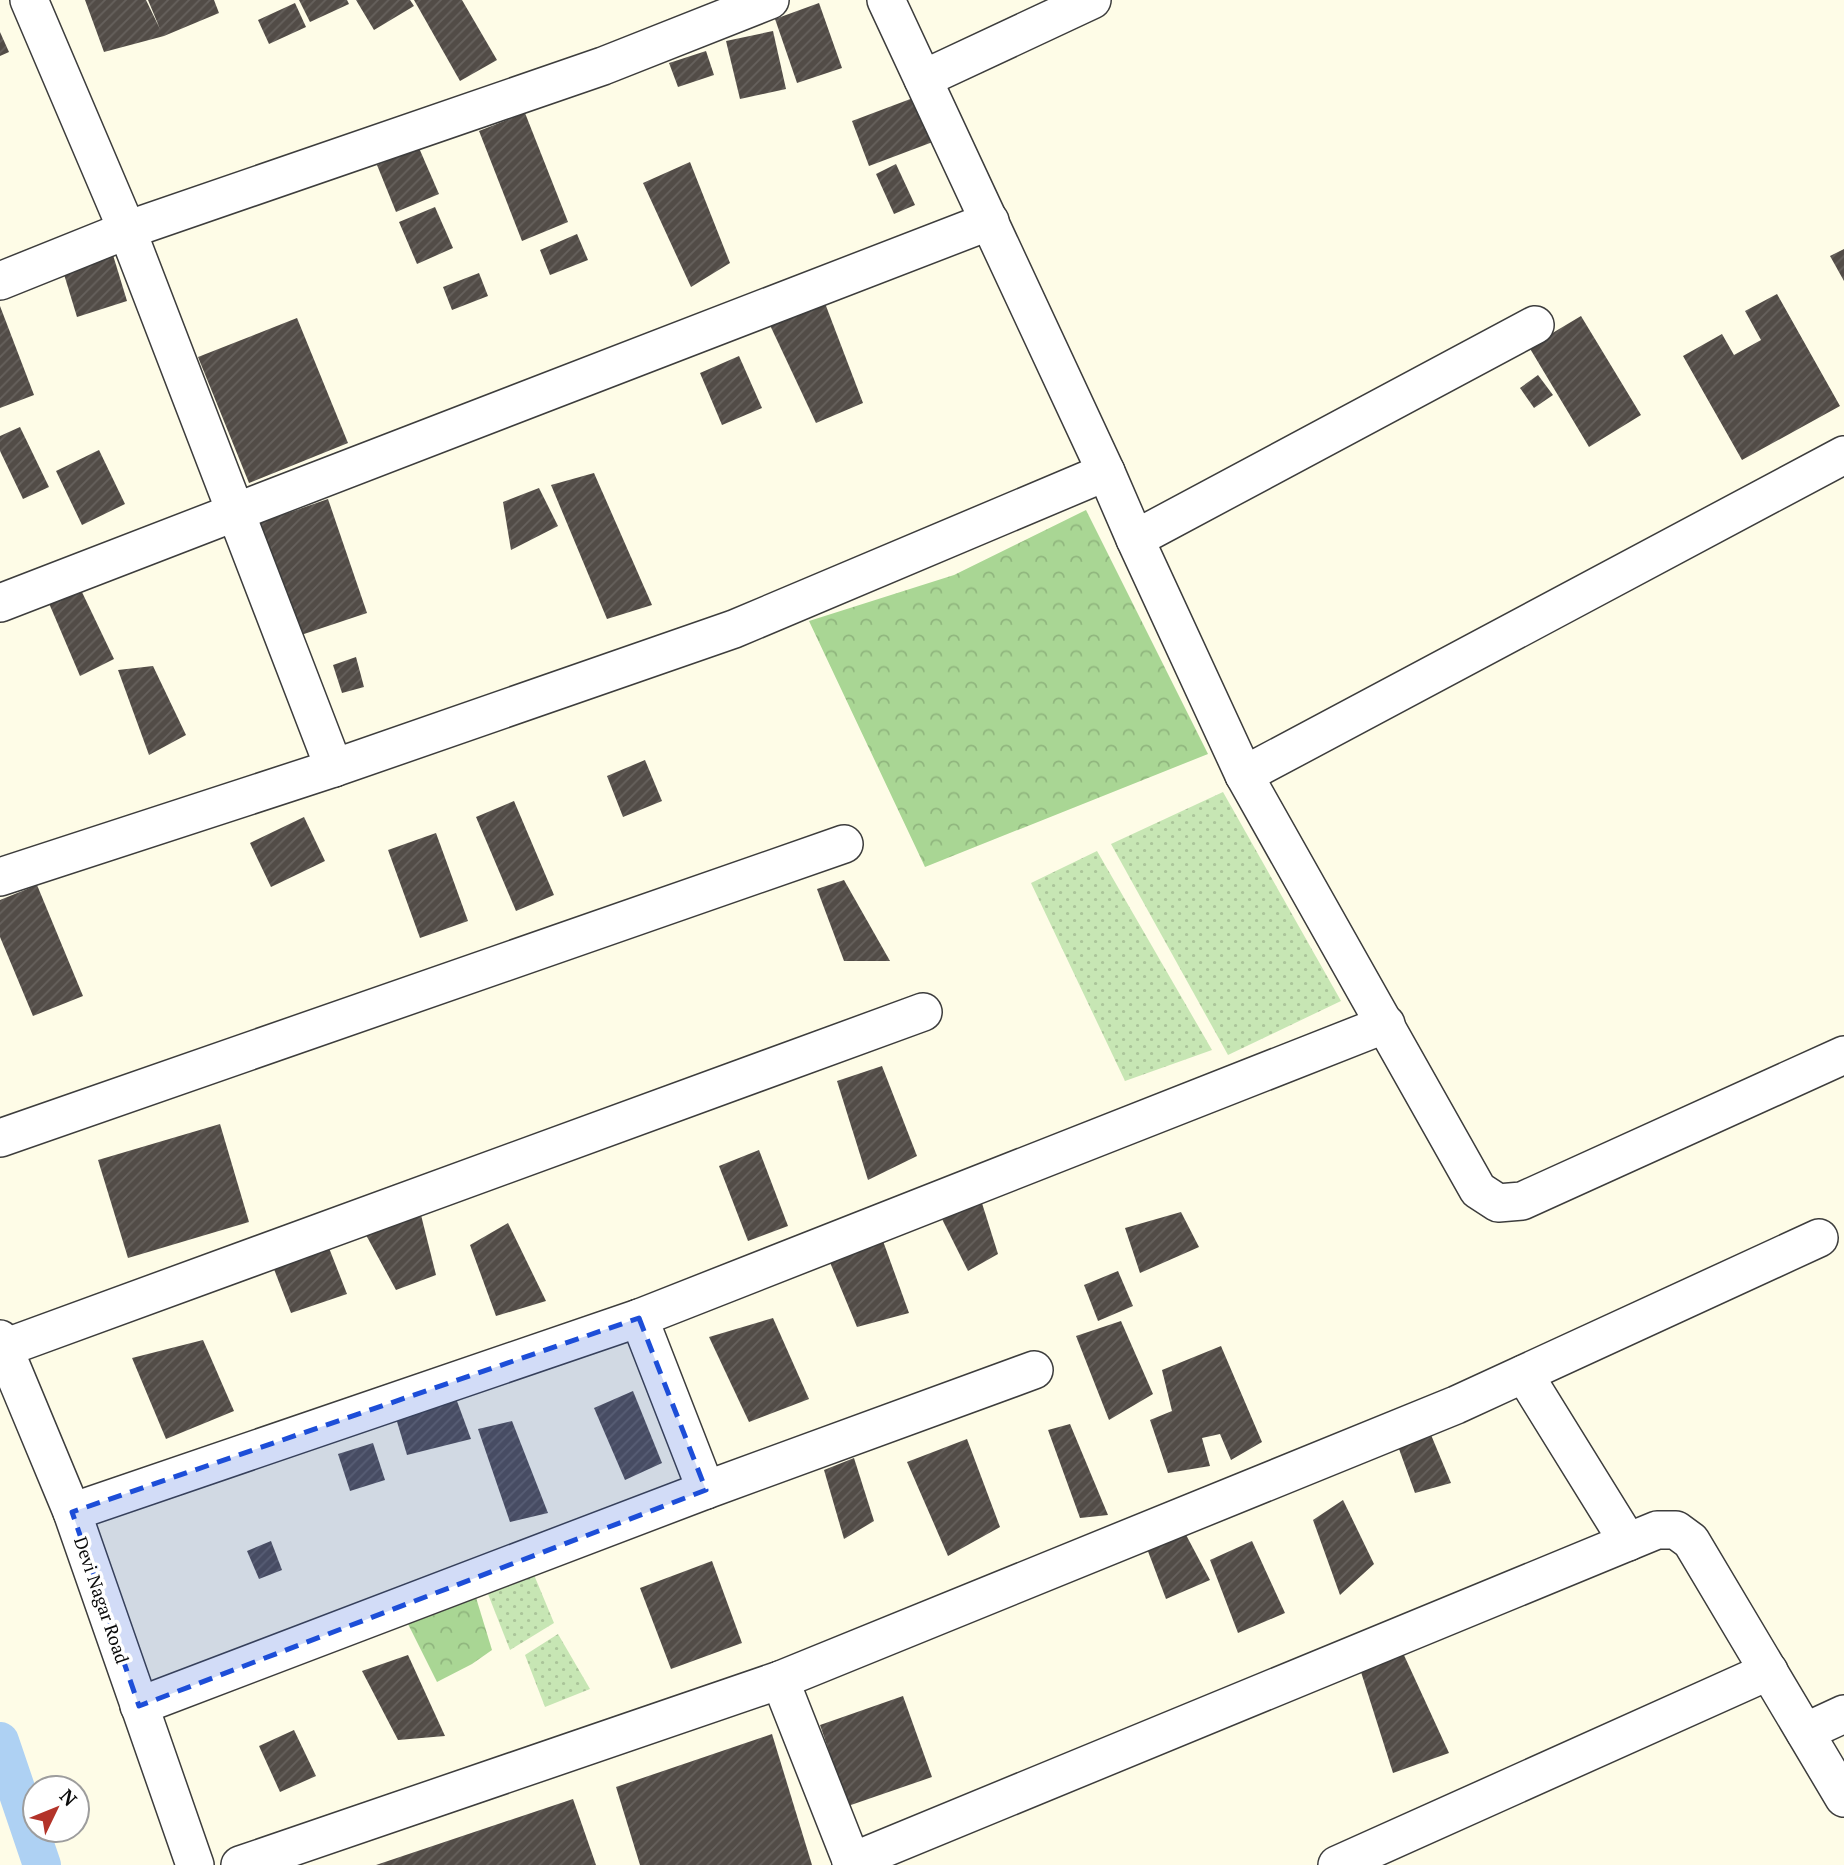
<svg xmlns="http://www.w3.org/2000/svg" width="1844" height="1865" font-family="'PT Serif',serif">
<style>
.grass{fill:url(#grass-dots)}
.forest{fill:url(#forest-crowns)}
.lines{fill:none;stroke-linecap:round;stroke-linejoin:round}
.canal{stroke:#aed1f3;stroke-width:38}
.building{fill:url(#building-hatch)}
.minor-casing{stroke:#3d3d3d;stroke-width:40}
.minor{stroke:#fff;stroke-width:37}
.marked{fill:#1d4ed8;fill-opacity:0.2;stroke:#1d4ed8;stroke-width:5;stroke-dasharray:14 9;stroke-linejoin:round}
.labels{text-anchor:middle;dominant-baseline:central;stroke-width:7;stroke-linejoin:round;paint-order:stroke}
.street-label{font-size:18px;fill:#0a0a0a;stroke:#fff}
</style>
<defs>
<pattern id="grass-dots" width="8" height="8" patternUnits="userSpaceOnUse" patternTransform="scale(1.75)"><rect width="8" height="8" fill="#c7e6b4"/><path d="M2 2h.1M6 6h.1" fill="none" stroke="#aac499" stroke-width="1.8" stroke-linecap="round"/></pattern>
<pattern id="forest-crowns" width="20" height="18" patternUnits="userSpaceOnUse" patternTransform="scale(1.75)"><rect width="20" height="18" fill="#a9d694"/><path d="M2 6a3 3 0 1 1 6 0M12 15a3 3 0 1 1 6 0" fill="none" stroke="#90b67e"/></pattern>
<pattern id="building-hatch" width="6" height="6" patternUnits="userSpaceOnUse" patternTransform="scale(1.75)"><rect width="6" height="6" fill="#524c47"/><path d="M-1 1l2-2M0 6l6-6M5 7l2-2" fill="none" stroke="#66615d"/></pattern>
</defs>
<rect width="100%" height="100%" fill="#fefce7"/>
<g class="grass">
<path d="M1223,792L1341,1001L1228,1055L1111,844Z"/>
<path d="M1097,851L1212,1050L1125,1081L1031,883Z"/>
<path d="M532,1570L554,1623L510,1650L486,1589Z"/>
<path d="M558,1634L590,1689L545,1707L525,1655Z"/>
</g>
<g class="forest">
<path d="M1086,510L1208,754L925,867L809,621L954,575Z"/>
<path d="M474,1591L492,1650L472,1664L437,1682L405,1618Z"/>
</g>
<g class="lines">
<path class="canal" d="M0,1741L42,1865"/>
</g>
<g class="building">
<path d="M85,0H146L160,29L148,0H214L219,13L164,36L104,52Z"/>
<path d="M299,0H347L349,4L310,22Z"/>
<path d="M356,0H410L414,6L374,30Z"/>
<path d="M414,0H462L497,60L460,81Z"/>
<path d="M295,3L306,27L269,44L258,20Z"/>
<path d="M819,3L842,68L797,83L775,19Z"/>
<path d="M773,31L786,89L740,99L726,41Z"/>
<path d="M0,32L9,52L0,56Z"/>
<path d="M706,51L714,75L678,87L669,63Z"/>
<path d="M921,95L938,140L869,166L852,121Z"/>
<path d="M525,113L568,222L522,241L479,131Z"/>
<path d="M419,148L439,194L396,212L377,165Z"/>
<path d="M690,162L730,263L691,287L643,183Z"/>
<path d="M896,164L915,205L894,214L876,174Z"/>
<path d="M435,207L453,248L417,264L399,222Z"/>
<path d="M577,234L588,260L550,275L540,250Z"/>
<path d="M1844,249V281L1830,256Z"/>
<path d="M113,255L127,301L77,317L63,271Z"/>
<path d="M479,273L488,296L452,310L443,287Z"/>
<path d="M1777,294L1840,406L1742,460L1683,356L1722,334L1734,355L1761,340L1745,311Z"/>
<path d="M823,298L863,403L816,423L768,321Z"/>
<path d="M0,306L34,395L0,408Z"/>
<path d="M1581,316L1641,415L1589,447L1529,347Z"/>
<path d="M297,318L348,443L249,483L198,357Z"/>
<path d="M739,356L762,408L722,425L700,373Z"/>
<path d="M1538,375L1553,395L1534,408L1520,388Z"/>
<path d="M20,427L49,487L23,499L0,451V436Z"/>
<path d="M99,450L125,504L82,525L56,471Z"/>
<path d="M594,473L652,605L607,619L551,485Z"/>
<path d="M539,488L558,526L511,550L503,502Z"/>
<path d="M328,499L367,613L298,636L259,523Z"/>
<path d="M42,587L80,588L114,659L80,676Z"/>
<path d="M356,657L364,687L342,693L333,665Z"/>
<path d="M153,666L186,735L149,755L118,670Z"/>
<path d="M645,760L662,801L623,817L607,776Z"/>
<path d="M514,801L554,895L516,911L476,817Z"/>
<path d="M304,817L325,861L271,887L250,843Z"/>
<path d="M436,833L468,921L420,938L388,850Z"/>
<path d="M844,880L890,961H844L817,889Z"/>
<path d="M37,885L83,996L33,1016L0,937V900Z"/>
<path d="M882,1066L917,1156L868,1180L837,1081Z"/>
<path d="M220,1124L249,1222L128,1258L98,1160Z"/>
<path d="M759,1150L788,1226L748,1241L719,1166Z"/>
<path d="M981,1200L998,1254L968,1271L941,1217Z"/>
<path d="M420,1211L436,1275L396,1290L366,1235Z"/>
<path d="M1181,1212L1199,1247L1140,1273L1125,1228Z"/>
<path d="M508,1223L546,1301L496,1316L470,1245Z"/>
<path d="M883,1241L909,1313L857,1327L829,1260Z"/>
<path d="M329,1248L347,1294L291,1313L272,1264Z"/>
<path d="M1118,1271L1133,1306L1098,1321L1084,1285Z"/>
<path d="M773,1318L809,1399L749,1422L709,1337Z"/>
<path d="M1121,1321L1153,1394L1109,1420L1076,1336Z"/>
<path d="M203,1340L234,1411L166,1439L132,1358Z"/>
<path d="M1221,1346L1262,1442L1231,1460L1220,1434L1202,1438L1210,1466L1168,1473L1150,1420L1172,1411L1162,1370Z"/>
<path d="M633,1391L662,1463L625,1480L594,1408Z"/>
<path d="M454,1393L471,1439L407,1455L395,1415Z"/>
<path d="M512,1421L548,1513L510,1522L478,1429Z"/>
<path d="M1070,1424L1108,1515L1080,1518L1048,1430Z"/>
<path d="M1429,1430L1451,1483L1415,1493L1395,1438Z"/>
<path d="M967,1439L1000,1527L948,1556L907,1462Z"/>
<path d="M373,1443L385,1480L350,1491L338,1454Z"/>
<path d="M854,1458L874,1521L844,1539L824,1470Z"/>
<path d="M1343,1500L1374,1564L1340,1595L1313,1520Z"/>
<path d="M1185,1533L1210,1580L1166,1599L1146,1546Z"/>
<path d="M271,1541L282,1570L259,1579L247,1551Z"/>
<path d="M1252,1541L1285,1613L1238,1633L1210,1560Z"/>
<path d="M712,1561L742,1643L671,1669L640,1588Z"/>
<path d="M1403,1653L1449,1753L1393,1773L1361,1672Z"/>
<path d="M408,1655L445,1736L398,1740L362,1671Z"/>
<path d="M903,1696L932,1777L848,1806L820,1725Z"/>
<path d="M294,1730L316,1776L280,1792L259,1746Z"/>
<path d="M772,1734L812,1865H640L616,1787Z"/>
<path d="M573,1799L596,1865H376Z"/>
</g>
<g class="lines">
<g class="minor-casing">
<g id="minor">
<path d="M29,0L127,230L334,768"/>
<path d="M886,0L1106,472L1135,539L1244,775L1478,1190L1498,1203L1522,1201L1844,1055"/>
<path d="M923,79L1092,0"/>
<path d="M0,281L127,230L603,66L770,0"/>
<path d="M1135,539L1535,325"/>
<path d="M0,603L990,221"/>
<path d="M1244,775L1844,455"/>
<path d="M0,877L334,768L734,629L1106,472"/>
<path d="M0,1138L844,844"/>
<path d="M639,1318L706,1490"/>
<path d="M0,1339L72,1512L195,1865"/>
<path d="M4,1348L923,1012"/>
<path d="M1524,1374L1628,1542"/>
<path d="M72,1512L639,1318L1386,1024"/>
<path d="M780,1680L853,1865"/>
<path d="M139,1706L706,1490L1034,1370"/>
<path d="M1805,1732L1844,1714"/>
<path d="M851,1862L1657,1530H1676L1691,1541L1844,1798"/>
<path d="M240,1865L780,1680L1456,1405L1819,1238"/>
<path d="M1337,1865L1769,1671"/>
</g>
</g>
<use href="#minor" class="minor"/>
</g>
<path class="marked" d="M639,1318L706,1490L139,1706L72,1512Z"/>
<g class="labels">
<g class="street-label">
<text transform="translate(102 1600) rotate(71)">Devi Nagar Road</text>
</g>
</g>
<g transform="translate(56 1809) rotate(47)"><circle r="33" fill="#ffffff" stroke="#9d9d9d" stroke-width="2"/>
<path d="M0-5L12 26L0 18L-12 26Z" fill="#b33329"/>
<text y="-10" font-size="19" font-weight="bold" text-anchor="middle" fill="#0a0a0a">N</text>
</g>
</svg>
